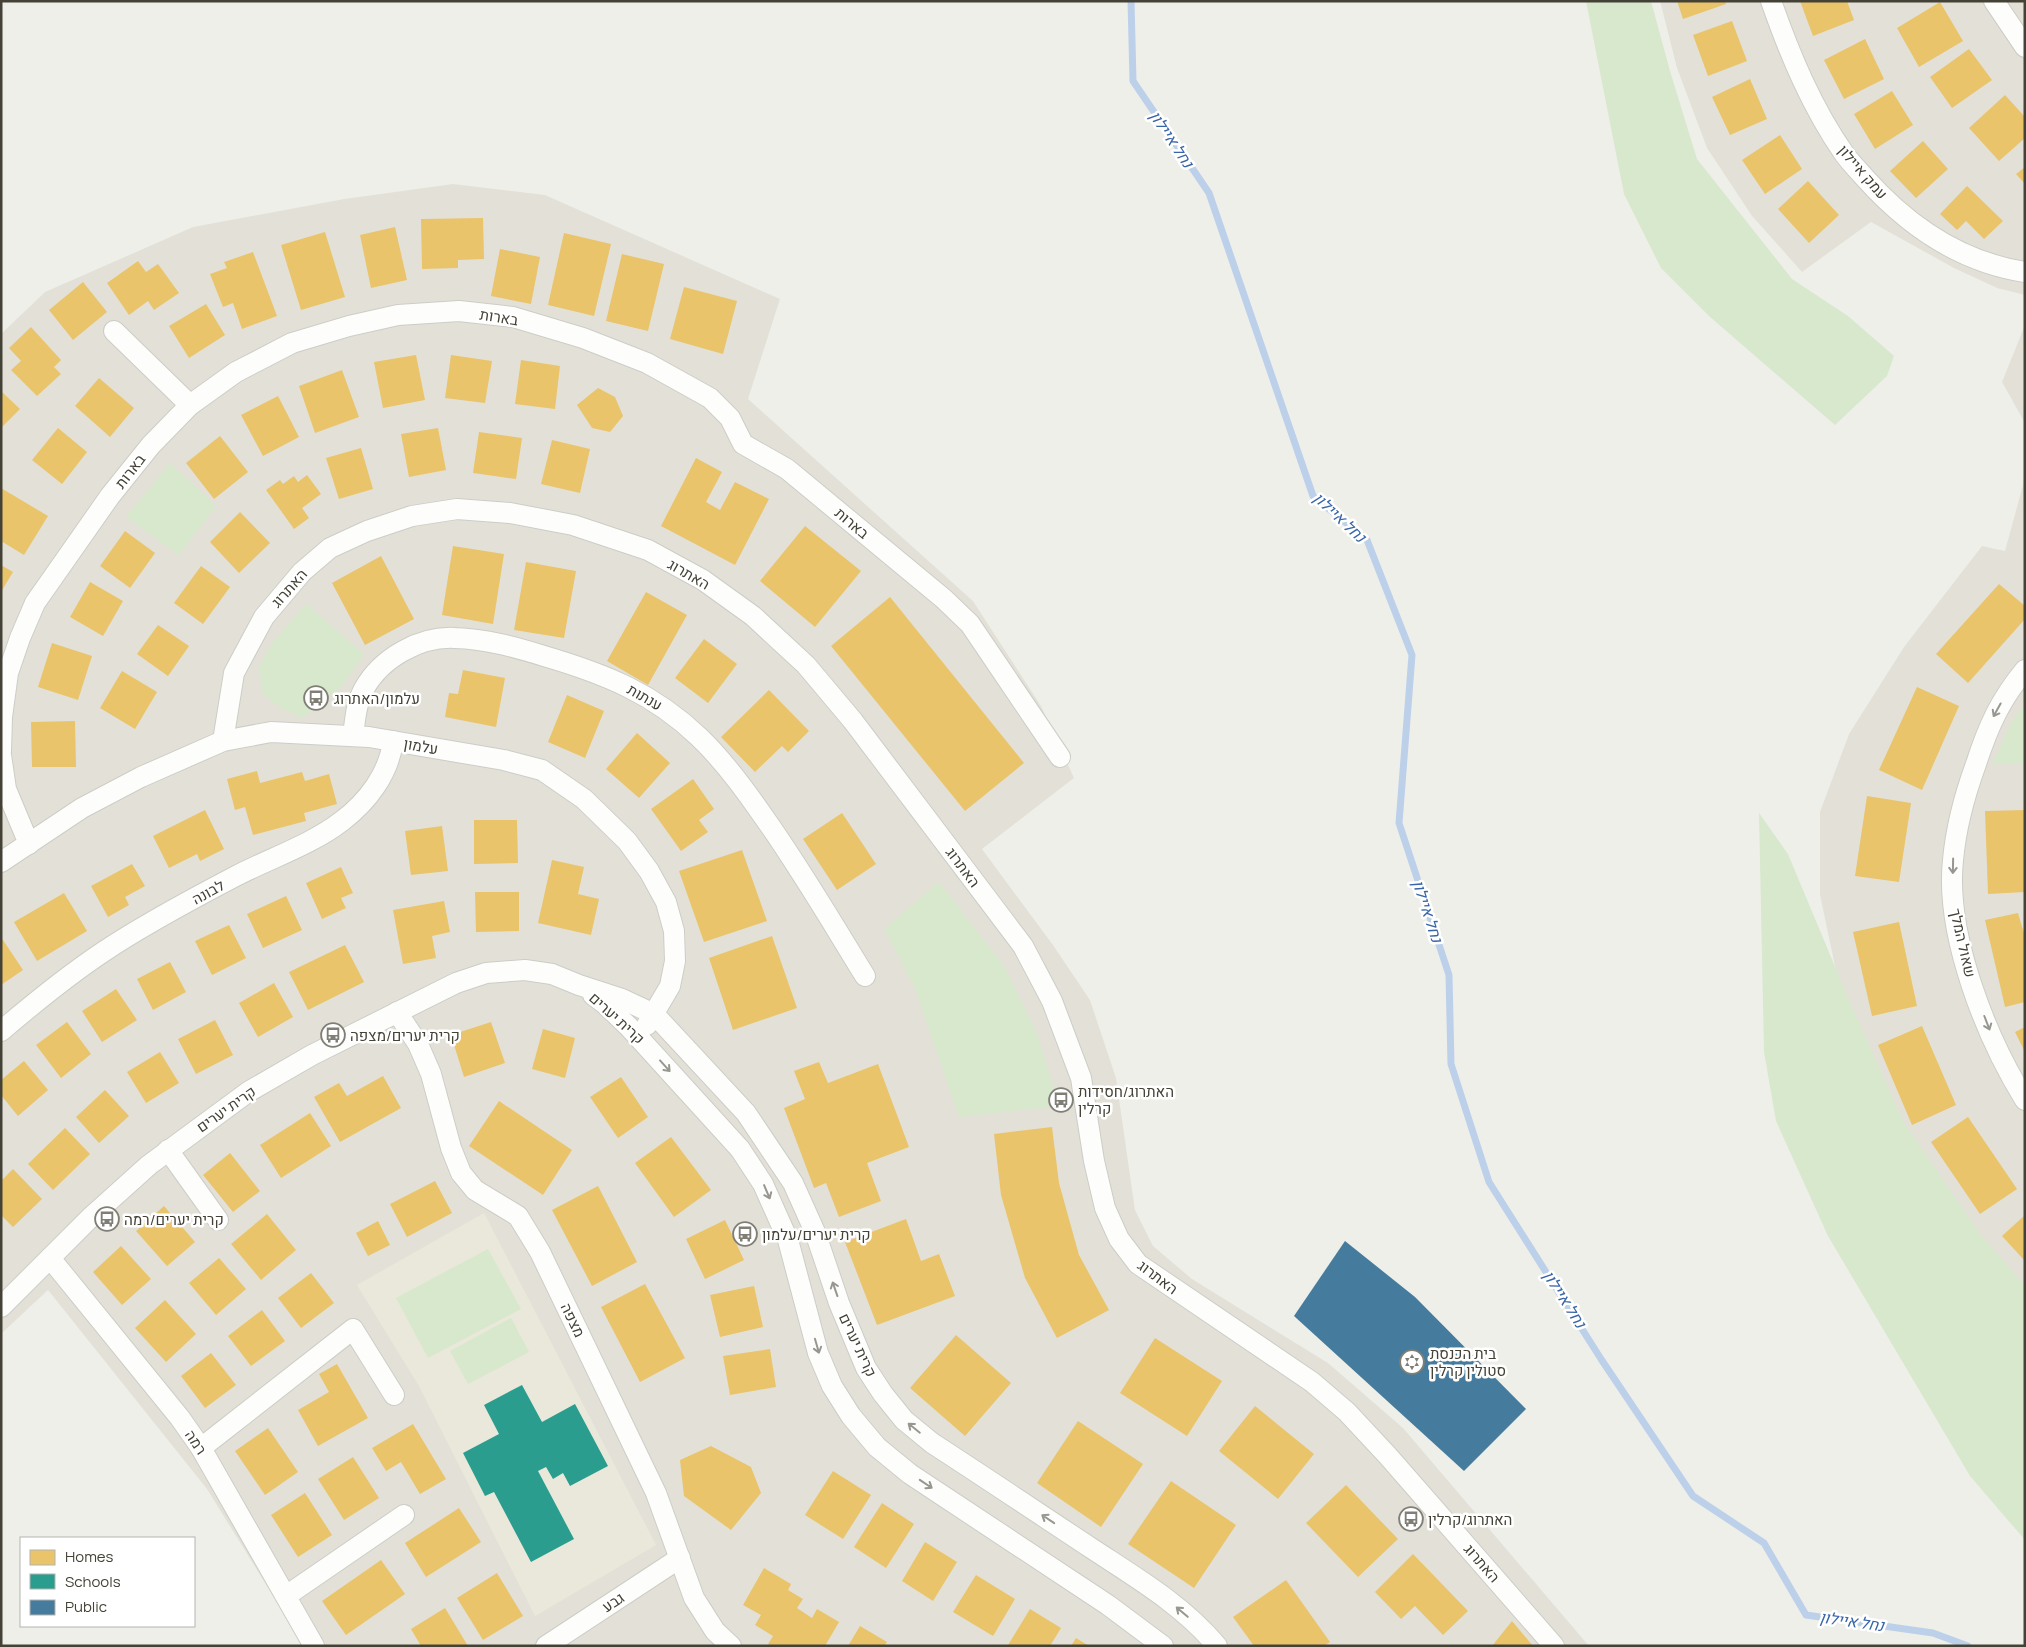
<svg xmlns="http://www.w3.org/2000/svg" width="2026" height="1647" font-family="Manrope,Heebo,sans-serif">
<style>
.residential{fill:#e3e1d7}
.education{fill:#e9e8da}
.green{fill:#d7e8cc}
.homes{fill:#e9c46a}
.schools{fill:#2a9d8f}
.public{fill:#457b9d}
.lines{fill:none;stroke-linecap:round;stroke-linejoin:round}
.stream{stroke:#bdd0ea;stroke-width:7}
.minor-casing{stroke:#cdcdc7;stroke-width:22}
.minor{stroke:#fdfdfc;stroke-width:20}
.oneway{stroke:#97968f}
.labels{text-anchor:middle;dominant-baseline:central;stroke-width:5;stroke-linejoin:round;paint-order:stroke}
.street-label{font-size:15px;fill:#444236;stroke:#fff}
.poi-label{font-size:15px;fill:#444236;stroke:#fff;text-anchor:start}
.water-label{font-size:16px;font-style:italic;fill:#3864a8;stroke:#fff}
</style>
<rect width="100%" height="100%" fill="#efefea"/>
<g class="residential">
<path d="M1660,1H2025V295L1997,288L1954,268L1871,222L1802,272L1752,216L1707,148L1677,68Z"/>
<path d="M453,184L545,195L780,299L748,399L973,601L1041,706L1074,778L982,849L1053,945L1090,1000L1116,1078L1135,1210L1153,1246L1192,1279L1328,1363L1403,1428L1589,1646H304L207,1489L48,1290L1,1334V334L45,292L193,227L344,199Z"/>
<path d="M2025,325V423L2002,382Z"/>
<path d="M2025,470V1314L1939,1221L1840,990L1820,895V812L1849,734L1904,647L1982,546L2005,551L2023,485Z"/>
</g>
<path class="education" d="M484,1213L656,1545L535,1616L419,1386L357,1285Z"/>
<g class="green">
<path d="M1586,1H1651L1670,71L1697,159L1792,279L1848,316L1894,356L1887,376L1835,425L1709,316L1661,268L1624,194Z"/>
<path d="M170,463L216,506L179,555L126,517Z"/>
<path d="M306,604L364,654L342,686L302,718L283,709L263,695L259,667L272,643Z"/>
<path d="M2025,704V763H1993L2011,723Z"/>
<path d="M1759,813L1788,854L1851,1005L1903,1121L1980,1234L2025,1286V1540L1970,1476L1828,1236L1776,1121L1764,1052Z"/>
<path d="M939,882L1004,966L1037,1034L1059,1106L959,1117L915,988L884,929Z"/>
<path d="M488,1249L521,1309L428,1358L396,1298Z"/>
<path d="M511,1318L529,1352L468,1384L450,1351Z"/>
</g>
<g class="homes">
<path d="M1677,1H1725L1726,4L1683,19Z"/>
<path d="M1800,1H1847L1854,20L1813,36Z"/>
<path d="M1940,2L1963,41L1919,67L1897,28Z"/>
<path d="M1732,21L1747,61L1708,76L1693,35Z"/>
<path d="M1865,39L1884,79L1844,99L1824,60Z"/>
<path d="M1969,49L1992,80L1952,108L1930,77Z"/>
<path d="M1750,79L1767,119L1730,135L1712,97Z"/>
<path d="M1892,91L1913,125L1875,149L1854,114Z"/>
<path d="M2005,95L2025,117V138L1999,161L1969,128Z"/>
<path d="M1780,135L1802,169L1765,194L1742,160Z"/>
<path d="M1923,141L1948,169L1916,198L1890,171Z"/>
<path d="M2025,167V184L2016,174Z"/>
<path d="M1808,181L1839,215L1809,243L1778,209Z"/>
<path d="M1967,186L2003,221L1984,239L1966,221L1957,230L1940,214Z"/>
<path d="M483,218L484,259L458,260V268L422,269L421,219Z"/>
<path d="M395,227L407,280L371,288L360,235Z"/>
<path d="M325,232L345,297L301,310L281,245Z"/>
<path d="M564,233L611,244L594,316L548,305Z"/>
<path d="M500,249L540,257L531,304L491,296Z"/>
<path d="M253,252L277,316L242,329L233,303L223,307L210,274L227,268L224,262Z"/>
<path d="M622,254L664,264L648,331L606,321Z"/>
<path d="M138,261L146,272L158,264L179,293L154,310L148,301L129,315L107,283Z"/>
<path d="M83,282L107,312L73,340L49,310Z"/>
<path d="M684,287L737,301L723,354L670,339Z"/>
<path d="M206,304L225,335L189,358L169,326Z"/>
<path d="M31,327L61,360L54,367L61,374L37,396L11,370L21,361L9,348Z"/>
<path d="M416,355L425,400L383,408L374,362Z"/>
<path d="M451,355L492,361L485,403L445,398Z"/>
<path d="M521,360L560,366L555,409L515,404Z"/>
<path d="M342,370L359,417L315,433L299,386Z"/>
<path d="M99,378L134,408L110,437L75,406Z"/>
<path d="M598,388L615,397L623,416L610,432L592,428L577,405Z"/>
<path d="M1,391L20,409L1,428Z"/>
<path d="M278,396L299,437L263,456L241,415Z"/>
<path d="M58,428L87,452L62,484L32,460Z"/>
<path d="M438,428L446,470L409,477L401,434Z"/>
<path d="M479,432L522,438L516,479L473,473Z"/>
<path d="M220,436L248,472L214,499L186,463Z"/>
<path d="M552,440L590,449L580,493L541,484Z"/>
<path d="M361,448L373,489L339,499L326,458Z"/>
<path d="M696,458L722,472L706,502L720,510L735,482L769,499L735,565L661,526Z"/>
<path d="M307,475L321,494L302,508L309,518L294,529L266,490L280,480L283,484L294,476L298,482Z"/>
<path d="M1,488L48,516L24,555L1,541Z"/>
<path d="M240,512L270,543L239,573L210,542Z"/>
<path d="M805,526L861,571L815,627L760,581Z"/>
<path d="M125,531L155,553L130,588L100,566Z"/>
<path d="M453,546L504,554L493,624L442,615Z"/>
<path d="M381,556L414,619L365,645L332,583Z"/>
<path d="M526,562L576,571L564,638L514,630Z"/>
<path d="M1,565L13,572L1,592Z"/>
<path d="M201,566L230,587L203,624L174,603Z"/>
<path d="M90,582L123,601L103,636L70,617Z"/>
<path d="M1999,584L2025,606V619L1968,683L1936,654Z"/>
<path d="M646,592L687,615L648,685L607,661Z"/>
<path d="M890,597L1024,763L965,811L831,646Z"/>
<path d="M158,625L189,646L168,676L137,654Z"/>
<path d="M704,639L737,664L708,703L675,678Z"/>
<path d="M52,643L92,656L78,700L38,687Z"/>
<path d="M463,670L505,678L496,727L445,717L449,693L458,694Z"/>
<path d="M122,671L157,692L135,729L100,708Z"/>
<path d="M1917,687L1959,706L1922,790L1879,770Z"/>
<path d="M769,690L809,731L788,752L782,746L755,772L721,737Z"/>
<path d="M567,695L604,711L585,758L548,742Z"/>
<path d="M75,721L76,767H32L31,722Z"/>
<path d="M637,733L670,763L639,798L606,769Z"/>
<path d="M257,771L260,783L302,772L305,781L329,774L337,804L304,813L306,821L253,835L245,807L235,810L227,779Z"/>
<path d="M693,779L714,809L699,820L708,832L681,851L651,809Z"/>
<path d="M1867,796L1911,803L1899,882L1855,876Z"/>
<path d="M205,810L224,849L200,861L197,854L169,868L153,836Z"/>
<path d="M2025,810V892L1988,894L1985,811Z"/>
<path d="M842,813L876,864L837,890L803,839Z"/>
<path d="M474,820H517L518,863L474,864Z"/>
<path d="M442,826L448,871L411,875L405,831Z"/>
<path d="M742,850L767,921L704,942L679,871Z"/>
<path d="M552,860L584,867L578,894L599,899L591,935L538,923Z"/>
<path d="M132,864L145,886L125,897L129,905L108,917L91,886Z"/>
<path d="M341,867L353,893L341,898L346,908L322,919L306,883Z"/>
<path d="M475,892H519V931L476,932Z"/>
<path d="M64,893L87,931L37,961L14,922Z"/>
<path d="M286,896L302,930L263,948L247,914Z"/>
<path d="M444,901L450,932L432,936L436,958L403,964L393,910Z"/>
<path d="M2018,913L2025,937V1002L2005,1007L1985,920Z"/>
<path d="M1899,922L1917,1006L1872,1016L1853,932Z"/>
<path d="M229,925L246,958L212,975L195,941Z"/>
<path d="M772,936L797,1008L733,1030L709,958Z"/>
<path d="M1,937L23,970L1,985Z"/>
<path d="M345,945L364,982L308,1010L289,972Z"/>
<path d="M170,962L186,992L153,1010L137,979Z"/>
<path d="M274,983L293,1017L258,1037L239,1003Z"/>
<path d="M116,989L137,1020L102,1042L82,1011Z"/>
<path d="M215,1020L233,1055L196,1074L178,1039Z"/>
<path d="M67,1022L91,1054L61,1078L36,1045Z"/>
<path d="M491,1022L505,1063L464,1077L451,1035Z"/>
<path d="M1922,1026L1956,1105L1912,1125L1878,1045Z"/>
<path d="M2025,1027V1052L2015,1032Z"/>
<path d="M543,1029L575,1038L565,1078L532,1069Z"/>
<path d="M160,1052L179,1083L146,1103L127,1072Z"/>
<path d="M24,1061L48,1090L18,1116L1,1095V1080Z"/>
<path d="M819,1062L828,1083L878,1064L909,1147L867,1163L881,1201L839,1217L826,1183L814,1188L784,1108L805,1099L794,1071Z"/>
<path d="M383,1076L401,1108L340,1142L314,1097L339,1083L347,1096Z"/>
<path d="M621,1077L648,1117L618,1138L590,1097Z"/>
<path d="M105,1090L129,1116L99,1143L76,1117Z"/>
<path d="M499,1101L572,1150L543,1195L469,1146Z"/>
<path d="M310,1113L331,1146L281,1178L260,1145Z"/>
<path d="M1968,1117L2017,1189L1980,1214L1931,1142Z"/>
<path d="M1052,1127L1059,1183L1079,1255L1109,1310L1057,1338L1025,1278L1001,1195L994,1134Z"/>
<path d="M65,1128L90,1154L53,1190L28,1164Z"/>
<path d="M671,1137L711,1190L674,1217L635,1163Z"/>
<path d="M230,1153L260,1191L233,1212L203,1175Z"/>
<path d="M13,1169L42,1199L13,1227L1,1215V1181Z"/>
<path d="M435,1181L452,1213L407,1237L390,1204Z"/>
<path d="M598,1186L637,1262L592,1286L552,1210Z"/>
<path d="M164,1206L195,1242L167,1266L136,1231Z"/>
<path d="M267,1214L296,1250L261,1280L231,1244Z"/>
<path d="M2025,1215V1261L2002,1236Z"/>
<path d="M906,1219L921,1261L939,1254L955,1296L877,1325L845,1242Z"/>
<path d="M725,1220L744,1260L705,1279L686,1239Z"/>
<path d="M378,1221L390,1245L368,1256L356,1233Z"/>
<path d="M121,1246L151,1279L122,1305L93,1272Z"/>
<path d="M219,1258L246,1289L216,1315L189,1283Z"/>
<path d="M311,1273L334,1303L301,1328L278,1298Z"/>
<path d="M645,1284L685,1358L640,1382L601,1307Z"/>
<path d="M754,1286L763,1327L720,1337L710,1295Z"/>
<path d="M165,1300L196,1334L166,1362L135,1328Z"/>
<path d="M262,1310L285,1341L251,1366L228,1336Z"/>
<path d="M956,1335L1011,1383L965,1436L910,1388Z"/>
<path d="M1155,1338L1222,1381L1187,1436L1120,1393Z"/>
<path d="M770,1349L776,1387L730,1395L723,1356Z"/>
<path d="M211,1353L236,1385L205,1408L181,1376Z"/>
<path d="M337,1364L368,1418L318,1446L298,1410L329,1392L319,1374Z"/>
<path d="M1255,1406L1314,1454L1278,1499L1219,1451Z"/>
<path d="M1078,1421L1143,1464L1101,1527L1037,1483Z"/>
<path d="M413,1424L446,1479L420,1494L401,1462L386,1471L372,1448Z"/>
<path d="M268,1428L298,1472L265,1495L235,1451Z"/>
<path d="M711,1446L751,1467L761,1493L731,1530L684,1496L680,1460Z"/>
<path d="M353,1457L379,1498L344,1520L318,1479Z"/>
<path d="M833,1471L871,1495L843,1539L805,1515Z"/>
<path d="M1171,1481L1236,1525L1194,1588L1128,1544Z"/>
<path d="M1346,1485L1398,1539L1358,1577L1306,1523Z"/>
<path d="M305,1493L332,1535L298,1557L271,1515Z"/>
<path d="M882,1503L914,1524L886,1568L854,1547Z"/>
<path d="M459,1508L481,1542L426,1577L405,1543Z"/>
<path d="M925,1542L957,1562L933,1601L902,1581Z"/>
<path d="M1413,1554L1468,1611L1443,1635L1415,1606L1401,1619L1375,1592Z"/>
<path d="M381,1560L405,1594L346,1635L322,1601Z"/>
<path d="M764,1568L791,1584L788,1590L803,1599L797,1608L812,1618L817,1609L839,1622L825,1646H772L768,1644L773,1636L755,1625L761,1615L743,1605Z"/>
<path d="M497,1573L523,1616L483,1640L457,1598Z"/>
<path d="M976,1575L1015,1599L993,1636L953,1612Z"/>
<path d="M1286,1580L1330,1642L1324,1646H1254L1233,1617Z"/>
<path d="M445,1608L468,1646H421L411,1629Z"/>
<path d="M1030,1609L1061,1628L1050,1646H1009L1008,1645Z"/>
<path d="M1512,1621L1533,1646H1492Z"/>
<path d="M860,1626L887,1642L884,1646H848Z"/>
<path d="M1076,1638L1089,1646H1071Z"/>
</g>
<path class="schools" d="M522,1385L542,1422L575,1404L608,1466L570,1486L563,1473L553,1479L546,1467L538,1471L574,1539L531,1562L494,1492L485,1496L463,1453L499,1434L484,1405Z"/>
<path class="public" d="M1345,1241L1415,1297L1526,1409L1464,1471L1294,1316Z"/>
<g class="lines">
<path class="stream" d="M1131,1L1133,81L1209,193L1313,496L1367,540L1412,655L1399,823L1449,975L1451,1064L1489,1182L1601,1359L1693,1496L1764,1543L1806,1615L1933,1633L1968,1646"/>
<g class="minor-casing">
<g id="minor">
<path d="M1771,1C1790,55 1812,108 1845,155C1851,163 1858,170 1865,178C1907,225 1960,262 2025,272"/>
<path d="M1994,1L2025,47"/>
<path d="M114,331L190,405"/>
<path d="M2025,670C2000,700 1988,727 1976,764C1965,794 1956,827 1953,860C1945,935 1986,1037 2025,1100"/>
<path d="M353,736C355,721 356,703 364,689C381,658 420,636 455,638C486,639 515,647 544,656C605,674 653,693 699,737C723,760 743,787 761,813C799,866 831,921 865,976"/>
<path d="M223,741L234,673L264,617L302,572L330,548L367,531L412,516L457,509L510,513L573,525L648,550L703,580L753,616L806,665L853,721L1023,946L1052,1001L1081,1078L1094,1161L1105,1208L1119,1239L1138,1264L1312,1382L1347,1412L1388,1456L1554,1646"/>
<path d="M1,751L2,717L8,673L20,638L35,603L110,496L151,445L190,405L236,372L292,343L349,326L398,315L459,311L513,317L583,338L647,363L710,398L730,418L743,444L787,469L944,599L970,624L1060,757"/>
<path d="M1,755L6,789L29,844"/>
<path d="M1,862L82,808L141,777L223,741L271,732L369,737L504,760L542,770L584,799L627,841L649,871L666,902L674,931L675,961L670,986L647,1025"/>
<path d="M593,995L605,1004L629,1027L740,1149L763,1184L788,1240L818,1353L832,1386L851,1416L877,1447L910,1474L1108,1605L1163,1646"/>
<path d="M397,1012L418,1044L431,1074L451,1148L461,1173L475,1190L518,1216L540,1252L656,1493L694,1598L715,1631L731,1646"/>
<path d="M1,1031C34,1003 67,976 103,952C143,925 192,899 234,877C268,859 311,845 342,821C367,802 389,774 393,741"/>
<path d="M168,1150L218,1220"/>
<path d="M50,1258L180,1418L201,1448L314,1646"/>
<path d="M1,1307L90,1218L149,1165L248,1092L312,1055L456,983L486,973L525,970L552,974L579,985L622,999L654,1014L746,1113L793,1183L815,1232L839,1303L866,1368L883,1394L904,1420L932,1443C986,1478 1038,1513 1091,1548C1135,1577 1183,1605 1217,1646"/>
<path d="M201,1448L353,1329L394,1395"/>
<path d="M286,1596L404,1515"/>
<path d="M546,1646L680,1558"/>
</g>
</g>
<use href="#minor" class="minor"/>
</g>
<defs><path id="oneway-shaft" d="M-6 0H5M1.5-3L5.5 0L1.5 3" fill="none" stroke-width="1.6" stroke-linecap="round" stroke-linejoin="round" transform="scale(1.25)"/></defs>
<g class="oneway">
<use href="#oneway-shaft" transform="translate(1997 710) rotate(119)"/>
<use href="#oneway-shaft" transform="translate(1953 866) rotate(91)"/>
<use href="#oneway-shaft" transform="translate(1987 1023) rotate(69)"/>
<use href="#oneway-shaft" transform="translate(665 1066) rotate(48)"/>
<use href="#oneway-shaft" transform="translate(767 1192) rotate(67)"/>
<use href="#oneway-shaft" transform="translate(835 1289) rotate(-109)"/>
<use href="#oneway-shaft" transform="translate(817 1346) rotate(74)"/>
<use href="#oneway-shaft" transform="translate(914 1428) rotate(-141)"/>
<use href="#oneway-shaft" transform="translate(926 1484) rotate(34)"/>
<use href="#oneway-shaft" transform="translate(1048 1519) rotate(-146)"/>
<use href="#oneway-shaft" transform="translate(1182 1612) rotate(-140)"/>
</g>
<defs>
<g id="bus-ring" transform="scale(1.25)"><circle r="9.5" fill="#fff" stroke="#807f75" stroke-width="1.5"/><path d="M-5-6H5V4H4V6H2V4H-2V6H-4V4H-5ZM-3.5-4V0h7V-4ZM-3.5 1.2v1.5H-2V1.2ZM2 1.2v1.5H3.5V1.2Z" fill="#807f75"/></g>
<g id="synagogue-ring" transform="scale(1.25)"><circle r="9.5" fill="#fff" stroke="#807f75" stroke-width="1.5"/><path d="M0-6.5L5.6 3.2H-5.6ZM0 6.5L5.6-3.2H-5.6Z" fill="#807f75"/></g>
</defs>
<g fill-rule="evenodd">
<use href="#bus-ring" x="316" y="698"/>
<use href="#bus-ring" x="333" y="1035"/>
<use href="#bus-ring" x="1061" y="1100"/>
<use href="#bus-ring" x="107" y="1219"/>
<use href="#bus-ring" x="745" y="1234"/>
<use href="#synagogue-ring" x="1412" y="1362"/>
<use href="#bus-ring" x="1411" y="1519"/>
</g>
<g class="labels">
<g class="street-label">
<text transform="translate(1863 172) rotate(49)">עמק איילון</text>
<text transform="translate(499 317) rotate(9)">בארות</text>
<text transform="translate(130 471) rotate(-52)">בארות</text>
<text transform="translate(852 523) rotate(40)">בארות</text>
<text transform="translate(689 574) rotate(30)">האתרוג</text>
<text transform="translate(289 588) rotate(-48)">האתרוג</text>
<text transform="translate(645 697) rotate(30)">ענתות</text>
<text transform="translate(421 746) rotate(10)">עלמון</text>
<text transform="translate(963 867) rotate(53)">האתרוג</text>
<text transform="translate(208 892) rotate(-29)">לבונה</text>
<text transform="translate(1963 943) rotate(77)">שאול המלך</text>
<text transform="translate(617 1018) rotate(42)">קרית יערים</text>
<text transform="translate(226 1109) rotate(-35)">קרית יערים</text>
<text transform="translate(1158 1277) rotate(37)">האתרוג</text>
<text transform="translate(573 1320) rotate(64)">מצפה</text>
<text transform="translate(858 1345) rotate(65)">קרית יערים</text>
<text transform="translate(196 1442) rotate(56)">רמה</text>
<text transform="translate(1482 1563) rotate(49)">האתרוג</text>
<text transform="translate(613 1602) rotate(-33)">גבע</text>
</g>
<g class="poi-label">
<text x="334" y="698">עלמון/האתרוג</text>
<text x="350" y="1035">קרית יערים/מצפה</text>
<text x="1078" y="1091">האתרוג/חסידות<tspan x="1078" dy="17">קרלין</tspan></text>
<text x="124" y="1219">קרית יערים/רמה</text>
<text x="762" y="1234">קרית יערים/עלמון</text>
<text x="1430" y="1353">בית הכנסת<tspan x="1430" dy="17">סטולין קרלין</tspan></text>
<text x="1428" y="1519">האתרוג/קרלין</text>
</g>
<g class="water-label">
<text transform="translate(1172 139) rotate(56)">נחל איילון</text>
<text transform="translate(1340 517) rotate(43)">נחל איילון</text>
<text transform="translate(1428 911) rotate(72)">נחל איילון</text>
<text transform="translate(1565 1299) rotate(57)">נחל איילון</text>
<text transform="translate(1852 1621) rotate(8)">נחל איילון</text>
</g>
</g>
<rect width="2026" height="1647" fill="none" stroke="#444236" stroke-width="5"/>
<rect x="20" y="1537" width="175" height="90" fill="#ffffff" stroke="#b4b3af"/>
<rect x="30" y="1550" width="25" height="15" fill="#e9c46a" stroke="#b4b3af"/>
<text x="65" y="1562" font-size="15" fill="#444236">Homes</text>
<rect x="30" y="1574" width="25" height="15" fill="#2a9d8f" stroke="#b4b3af"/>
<text x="65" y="1587" font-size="15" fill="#444236">Schools</text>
<rect x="30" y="1600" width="25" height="15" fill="#457b9d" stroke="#b4b3af"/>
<text x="65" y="1612" font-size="15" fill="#444236">Public</text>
</svg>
